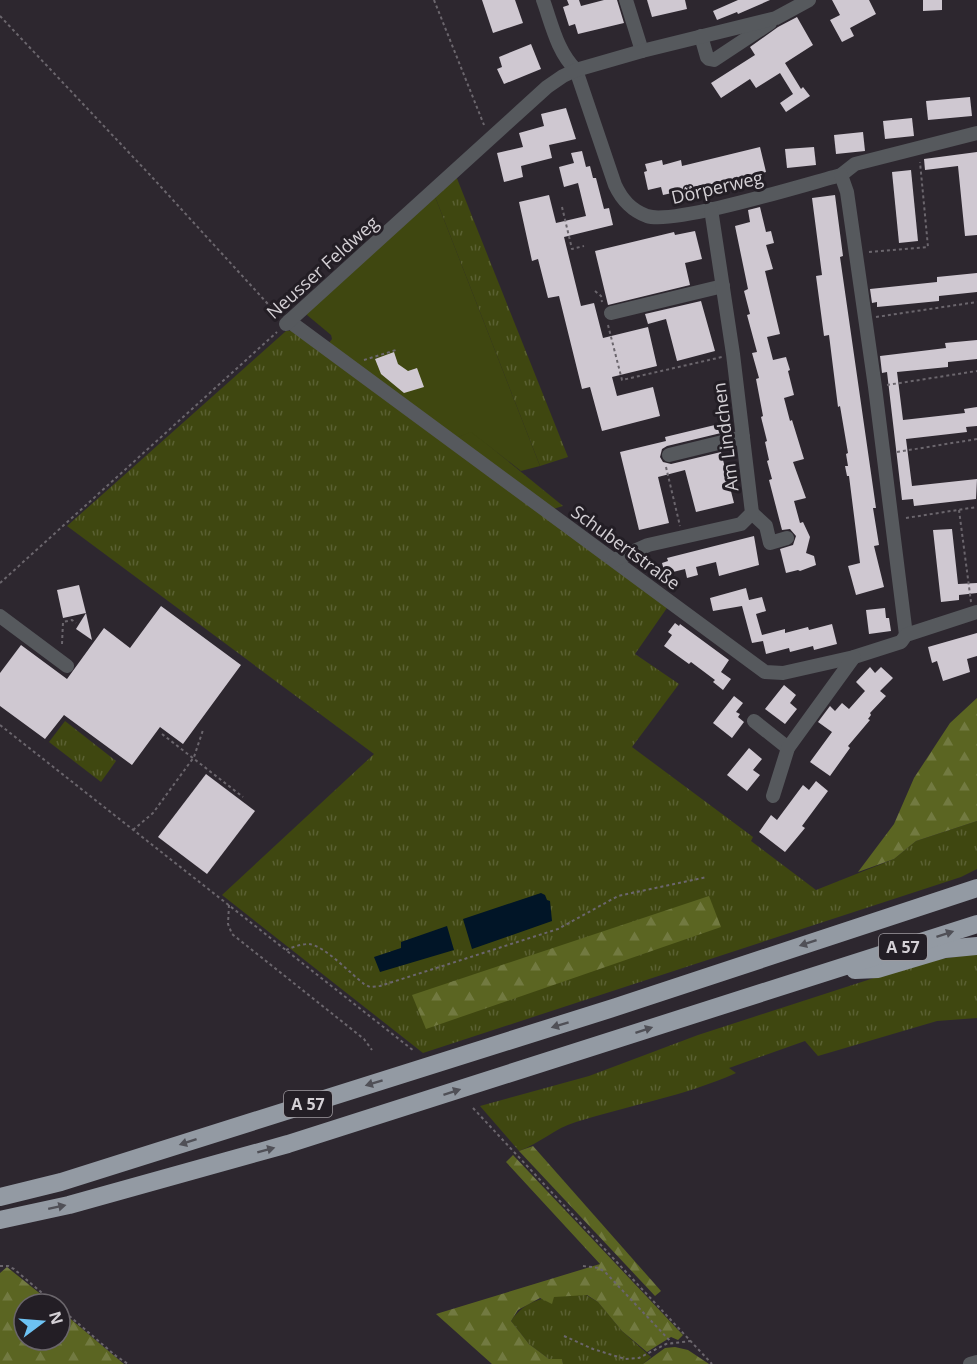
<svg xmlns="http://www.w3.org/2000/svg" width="977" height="1364" font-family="'Open Sans',sans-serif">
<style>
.grass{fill:url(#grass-tufts)}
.forest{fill:url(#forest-firs)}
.garden{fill:#3f4710}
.water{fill:#011527}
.building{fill:#cfc8d1}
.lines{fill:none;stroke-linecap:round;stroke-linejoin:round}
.path{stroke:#6b666d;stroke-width:2;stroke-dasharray:3 3;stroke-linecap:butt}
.minor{stroke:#56595d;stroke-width:14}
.highway{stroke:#939aa3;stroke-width:18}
.oneway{fill:#505057}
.labels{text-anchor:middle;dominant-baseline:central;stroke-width:6;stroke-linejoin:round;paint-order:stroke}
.shield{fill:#231e25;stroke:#9f9ba0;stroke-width:1.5}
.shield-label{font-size:16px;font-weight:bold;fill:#d4d0d5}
.street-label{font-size:18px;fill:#d4d0d5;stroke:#231e25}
</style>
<defs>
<pattern id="grass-tufts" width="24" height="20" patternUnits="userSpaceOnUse" patternTransform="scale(1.5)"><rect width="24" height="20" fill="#3f4710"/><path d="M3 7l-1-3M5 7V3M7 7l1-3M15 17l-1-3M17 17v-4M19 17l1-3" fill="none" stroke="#5a6032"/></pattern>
<pattern id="forest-firs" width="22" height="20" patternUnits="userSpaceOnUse" patternTransform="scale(1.5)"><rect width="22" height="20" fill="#5b6522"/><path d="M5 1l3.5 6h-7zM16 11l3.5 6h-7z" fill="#727a41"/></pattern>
</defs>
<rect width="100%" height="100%" fill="#2d272f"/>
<g class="grass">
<path d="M456,176L568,457L540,466L434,194Z"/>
<path d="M297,330L669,605L635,654L679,684L632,747L753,837L751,841L816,890L894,859L916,841L977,821V869L961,877L423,1053L222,895L374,754L67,526L286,331Z"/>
<path d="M471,431L563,506L550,510L454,439Z"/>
<path d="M65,721L116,761L101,782L49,742Z"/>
<path d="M977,954V1018L937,1021L818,1056L805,1041L729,1068L736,1073C685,1096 630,1105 576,1122C555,1128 539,1144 519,1151L480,1106L589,1076L698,1035L914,965L947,958Z"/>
<path d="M569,1294L586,1295L598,1302L622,1331L651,1357L643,1364H563L562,1359H549L529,1344L511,1321C526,1299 544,1298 569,1294Z"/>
</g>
<g class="forest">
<path d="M977,698V821L916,841L894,859L858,872L894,824L914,778L950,723Z"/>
<path d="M709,896L721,927L426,1029L412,995Z"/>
<path d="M533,1146L661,1291L655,1296L519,1151Z"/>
<path d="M513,1155L683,1335L678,1340L671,1337L647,1352L622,1331L598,1302L587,1295L554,1297L552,1304L540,1298L518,1310L511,1321L529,1344L549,1359H562L563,1364H492L436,1314L600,1264L506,1162Z"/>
<path d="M7,1267L53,1304H24V1340H60V1310L124,1364H0V1273Z"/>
<path d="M675,1347L688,1350L709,1364H643L665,1348Z"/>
</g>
<path class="garden" d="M434,194L540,466L521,471L471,432L454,439L328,344L332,339L331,335L307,315L308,309Z"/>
<g class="water">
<path d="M541,893L545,895L547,900L550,901L552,921L472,949L463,919Z"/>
<path d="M447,926L454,950L380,972L374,957L401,948V942Z"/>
</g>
<g class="building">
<path d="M482,0H515L523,23L493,33Z"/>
<path d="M567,0H579L581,6L604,0H617L624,23L578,34L575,24L569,26L563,7L569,5Z"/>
<path d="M647,0H685L687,9L652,17Z"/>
<path d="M738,0H770L738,14L737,12L717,20L713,11Z"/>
<path d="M832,0H869L876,14L850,28L854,36L842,42L830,20L840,15Z"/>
<path d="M923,0H942V10L923,11Z"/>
<path d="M797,17L813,45L785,63L801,89L803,87L810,96L786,112L780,103L793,94L780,73L756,88L750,79L721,98L711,83L755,55L750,47L778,27Z"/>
<path d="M531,44L541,69L504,84L497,69L502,67L499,57Z"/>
<path d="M970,97L972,116L928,120L926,101Z"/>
<path d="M566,108L576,139L549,145L552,158L521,166L523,177L504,182L497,153L523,147L519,133L544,126L541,114Z"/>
<path d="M912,118L914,136L885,139L883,121Z"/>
<path d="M863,132L865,151L836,154L834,135Z"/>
<path d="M760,147L766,172L663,195L661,187L648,190L644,172L647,171L645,164L662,160L663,165L681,160L682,166Z"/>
<path d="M814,147L816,165L787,168L785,149Z"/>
<path d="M582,151L586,167L590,166L593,178H596L604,209L609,208L613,225L564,237L581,306L594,303L603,338L648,327L657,366L612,377L617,396L653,387L660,416L602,431L590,387L582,389L559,296L548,298L538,259L532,261L519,202L549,195L556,223L586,216L578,183L564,187L559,167L574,163L571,153Z"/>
<path d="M977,152V235L965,236L958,166L925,170L924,159Z"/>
<path d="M911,170L918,241L899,243L892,172Z"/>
<path d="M835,195L843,256L840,257L876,508H873L879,545L874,546L884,587L856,595L848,566L860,563L849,476H847L845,466H848L846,454L848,453L840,406L838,407L829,335L824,336L816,276L822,275L812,198Z"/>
<path d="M760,207L766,232L771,231L774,243L766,245L773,269L765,271L780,334L767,337L773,360L786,357L790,370L788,371L794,395L784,398L790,421L792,420L804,459L793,462L806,498L794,501L800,523L803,522L810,537L806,553L814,556L816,565L800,571L798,570L786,573L780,549L793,545L796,536L790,529L782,530L769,480L772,479L767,461L769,460L765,442L767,441L761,417L763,416L756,379L759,378L752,353L757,352L747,315L750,314L744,291L748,289L735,226L750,222L748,210Z"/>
<path d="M695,231L702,259L685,263L690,285L608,305L595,251L674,232L675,235Z"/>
<path d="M977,273V292L939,296V301L877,307V302L872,303L870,289L937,282V277Z"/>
<path d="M701,301L715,351L677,361L666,319L648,324L645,314Z"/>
<path d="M977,340V359L948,362V367L897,372L903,420L965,413L964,409L977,407V426L966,427L967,432L906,439L912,486L977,479L976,499L914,506L913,499L902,500L887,372L882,373L880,356L946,348L945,343Z"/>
<path d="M394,352L398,364L408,371L417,368L424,387L404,393L381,374L375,359Z"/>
<path d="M719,424L721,433L667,446L662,449L660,457L663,462L671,464L721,452L734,503L696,512L685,470L658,477L669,523L639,530L620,452L666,441L665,437Z"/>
<path d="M952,529L958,584L977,583V593L959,595V600L941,602L933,530Z"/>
<path d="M754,536L759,565L719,576L716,562L696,567L698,575L687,578L685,569L665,574L662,563L668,561L667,558Z"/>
<path d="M79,585L86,613L63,618L57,590Z"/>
<path d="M746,588L749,600L762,597L766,611L756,614L762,635L785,629V633L808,627L809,630L832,624L837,644L814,650L813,646L790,652L789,648L766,654L763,641L752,643L742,606L713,611L710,598Z"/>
<path d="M161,606L241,665L183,744L160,727L132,765L64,715L45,739L0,706V673L21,645L67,679L104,628L130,648Z"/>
<path d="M885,608L886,618H889L891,631L869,634L866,610Z"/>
<path d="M86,613L92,640L76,629Z"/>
<path d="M675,623L679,626L680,624L729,660L721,672L731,679L723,690L713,682L715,680L691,662L689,664L664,646L672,635L668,632Z"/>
<path d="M977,633V656L967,659L970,672L943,681L937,661L932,663L928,647Z"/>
<path d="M870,667L875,673L881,667L893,678L880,691L886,696L870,713L871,715L868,719L870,720L848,746L850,748L830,776L810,762L832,732L818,722L830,706L835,711L842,703L849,709L865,691L856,682Z"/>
<path d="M784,685L796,695L790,703L797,709L785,724L765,709Z"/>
<path d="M734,696L743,703L736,712L740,714L738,717L744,722L732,738L713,723Z"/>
<path d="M749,748L762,759L753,770L760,775L747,791L727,775Z"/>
<path d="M206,774L255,811L207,874L158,837Z"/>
<path d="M816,781L828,791L802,826L805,828L785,852L759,832L771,815L777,820L803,785L809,790Z"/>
</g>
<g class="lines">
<g class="path">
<path d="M434,0L484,125"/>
<path d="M0,16L151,176L278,315"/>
<path d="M562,207L572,249L584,246"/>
<path d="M869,252L928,247L920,162"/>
<path d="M595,291L601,296L602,302"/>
<path d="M876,317L977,302"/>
<path d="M608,325L622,380L722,357"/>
<path d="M364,360L396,350"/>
<path d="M887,385L977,371"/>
<path d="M897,452L977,439"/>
<path d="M666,467L680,526"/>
<path d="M959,510L971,602"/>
<path d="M906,518L977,507"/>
<path d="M0,583L277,332"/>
<path d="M62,644L63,622L72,620L76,623"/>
<path d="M0,725L414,1051"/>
<path d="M162,734L243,797"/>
<path d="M133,830L153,813L194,757L203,730"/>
<path d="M229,905L228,924L232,934L364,1039L372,1050"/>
<path d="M286,950C293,947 301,944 309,944C325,946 351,974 364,984L370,987L380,986L558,929L618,896L707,877"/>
<path d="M473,1108L712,1364"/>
<path d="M0,1266H8L14,1269L55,1304"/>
<path d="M583,1266L599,1268L606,1273L672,1343"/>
<path d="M60,1308L116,1356L128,1364"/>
<path d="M564,1336L593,1349L625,1359L639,1358L666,1344L691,1341"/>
</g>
<g class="minor">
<path d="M543,0C552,25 557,51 576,70L615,185C622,200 631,210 647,216C675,225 806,184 841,175L855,164L977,133"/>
<path d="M626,0L642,51"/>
<path d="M701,36L707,57L709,59L714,60L770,23"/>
<path d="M841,175L847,192L875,387L906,635"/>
<path d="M611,313L723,286"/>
<path d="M289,321L765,672L783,673L854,657L901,642L906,635L977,612"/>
<path d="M286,324L547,87L563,76L576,70L642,51L776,18L809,0"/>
<path d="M669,455L743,437"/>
<path d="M752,513L766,526L770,543L787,538"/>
<path d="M614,560L648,545L741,524L752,513L733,354L711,209"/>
<path d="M0,616L67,666"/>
<path d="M754,721L788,748"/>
<path d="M773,796L788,748L854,657"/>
<path d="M970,1364L977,1362"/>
</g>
<g class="highway">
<path d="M855,970L878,969L945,949L977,946"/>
<path d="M0,1197L61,1182L616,1007L977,888"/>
<path d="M0,1220L69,1205L288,1144L977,924"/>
</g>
</g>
<defs><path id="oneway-solid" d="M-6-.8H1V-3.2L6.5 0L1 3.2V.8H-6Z" transform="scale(1.5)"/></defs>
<g class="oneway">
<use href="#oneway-solid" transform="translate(945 934) rotate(-18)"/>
<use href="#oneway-solid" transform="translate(808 943) rotate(162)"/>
<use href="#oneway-solid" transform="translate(560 1025) rotate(163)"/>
<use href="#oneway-solid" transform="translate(644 1030) rotate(-18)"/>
<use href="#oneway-solid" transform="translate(374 1083) rotate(163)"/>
<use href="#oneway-solid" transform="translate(452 1092) rotate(-18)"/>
<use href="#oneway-solid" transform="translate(188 1142) rotate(162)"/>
<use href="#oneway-solid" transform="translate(266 1150) rotate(-15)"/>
<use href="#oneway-solid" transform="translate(57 1207) rotate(-12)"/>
</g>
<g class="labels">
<g class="shield">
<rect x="879" y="934" width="48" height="26" rx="4.5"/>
<rect x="284" y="1091" width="48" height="26" rx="4.5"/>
</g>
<g class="shield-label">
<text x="903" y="947">A 57</text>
<text x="308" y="1104">A 57</text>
</g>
<g class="street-label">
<text transform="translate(717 187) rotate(-13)">Dörperweg</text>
<text transform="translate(322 267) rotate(-42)">Neusser Feldweg</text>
<text transform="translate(725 437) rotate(-97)">Am Lindchen</text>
<text transform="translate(626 547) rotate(36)">Schubertstraße</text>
</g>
</g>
<g transform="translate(42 1322) rotate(74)"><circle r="28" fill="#231e25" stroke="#6a656b" stroke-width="1.5"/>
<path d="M0-4.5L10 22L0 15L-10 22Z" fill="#6dc2f3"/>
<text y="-9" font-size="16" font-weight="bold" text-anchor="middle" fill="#d4d0d5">N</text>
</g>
</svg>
